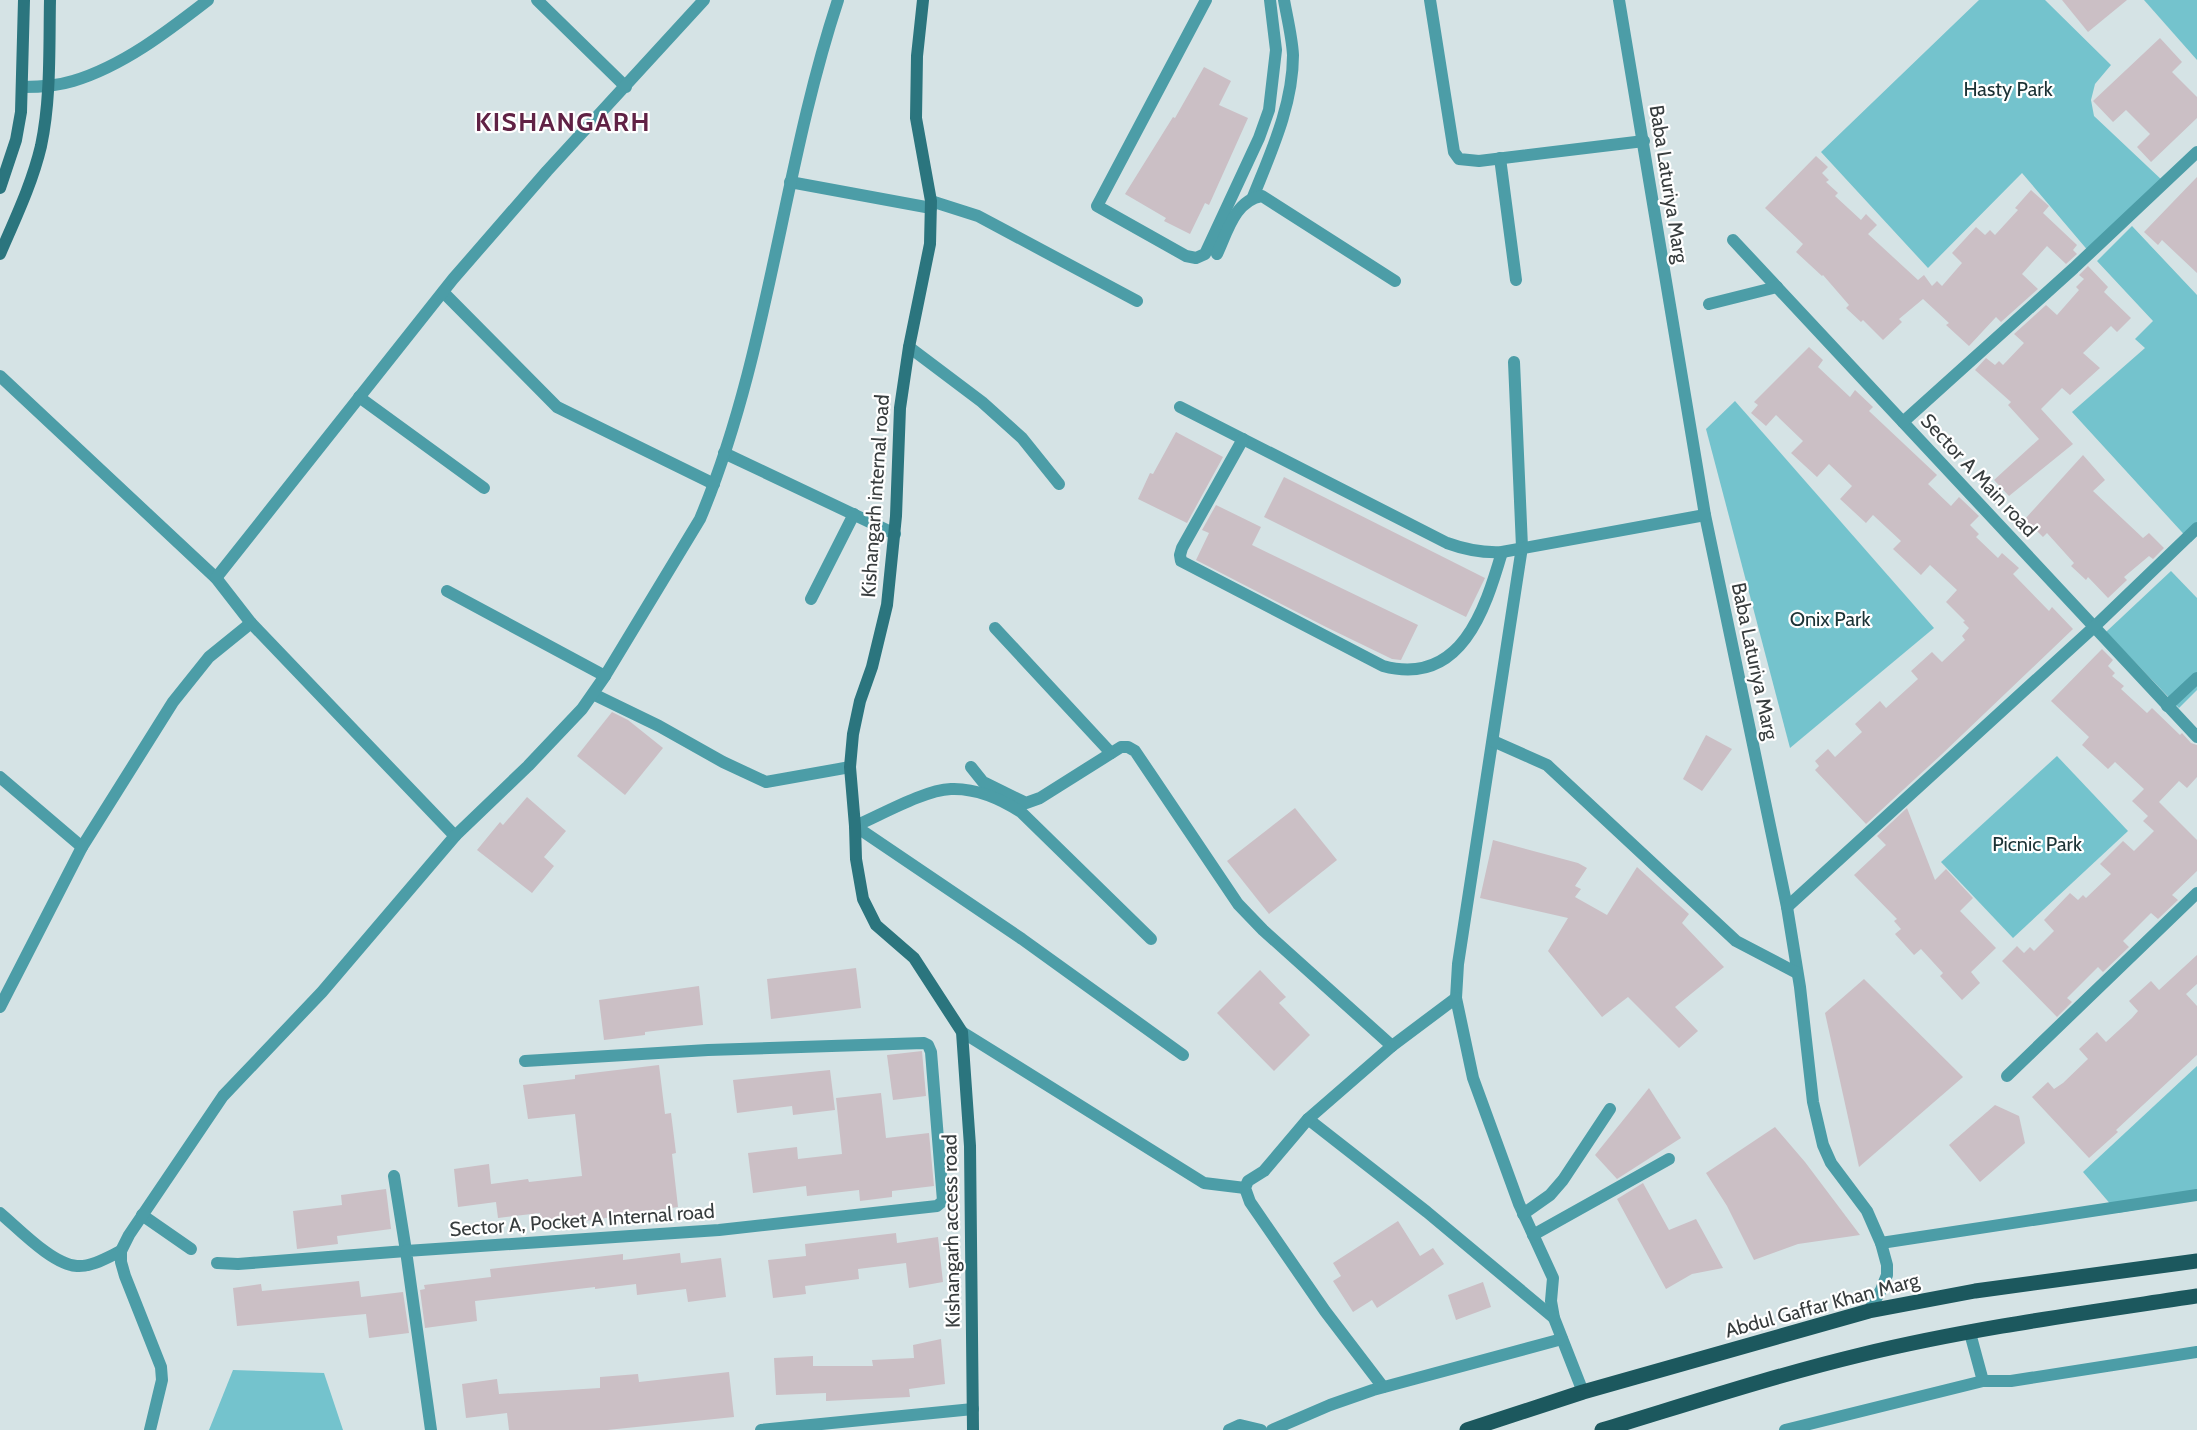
<svg xmlns="http://www.w3.org/2000/svg" width="2197" height="1430" font-family="Cabin,sans-serif">
<style>
.green{fill:#74c3cd}
.building{fill:#cbbfc5}
.lines{fill:none;stroke-linecap:round;stroke-linejoin:round}
.street{stroke:#4c9da7;stroke-width:12}
.secondary{stroke:#2b757e;stroke-width:12}
.primary{stroke:#1c585e;stroke-width:15}
.labels{text-anchor:middle;dominant-baseline:central;stroke-width:4.5;stroke-linejoin:round;paint-order:stroke}
.park-label{font-size:20px;fill:#1b3235;stroke:#fff}
.street-label{font-size:20px;fill:#383d3e;stroke:#fff}
.district-label{font-size:26px;font-weight:bold;letter-spacing:1.5px;fill:#602245;stroke:#fff}
</style>
<rect width="100%" height="100%" fill="#d5e3e5"/>
<g class="green">
<path d="M1979,0H2045L2111,65L2095,84L2091,100L2094,116L2164,182L2090,253L2022,173L1928,268L1821,152Z"/>
<path d="M2144,0H2197V60Z"/>
<path d="M2132,226L2197,295V536L2191,542L2072,412L2145,348L2135,339L2153,321L2097,261Z"/>
<path d="M1735,401L1934,628L1790,748L1706,429Z"/>
<path d="M2171,571L2197,598V690L2179,708L2106,632Z"/>
<path d="M2057,756L2128,831L2013,938L1941,862Z"/>
<path d="M2197,1066V1199L2118,1213L2083,1172Z"/>
<path d="M233,1370L324,1373L343,1430H209Z"/>
</g>
<g class="building">
<path d="M2062,0H2127L2088,32Z"/>
<path d="M2160,38L2182,62L2172,72L2197,97V118L2151,162L2137,147L2150,134L2126,110L2113,122L2093,101Z"/>
<path d="M1204,67L1231,81L1219,105L1248,118L1209,205L1205,203L1190,234L1164,221L1166,218L1125,194L1173,117L1175,118Z"/>
<path d="M1816,156L1828,167L1822,173L1829,180L1826,182L1838,193L1835,196L1861,220L1866,214L1877,225L1868,234L1918,280L1924,275L1932,286L1937,281L1942,286L1962,263L1952,253L1976,227L1985,235L1990,230L1995,235L2018,210L2015,208L2031,190L2049,206L2043,213L2077,245L2073,250L2077,254L2066,264L2047,246L2022,274L2038,289L2001,322L1996,317L1969,346L1946,325L1949,323L1923,299L1899,319L1902,322L1883,340L1863,320L1861,322L1846,308L1849,305L1823,275L1822,276L1796,252L1803,244L1765,208Z"/>
<path d="M2197,177V273L2162,240L2158,245L2144,232Z"/>
<path d="M2088,266L2108,287L2104,292L2131,318L2117,332L2111,326L2083,353L2100,368L2070,395L2062,388L2041,409L2073,444L2009,496L1994,480L2039,439L2008,405L2011,402L1975,370L1986,358L1995,365L1999,361L2003,365L2024,343L2014,334L2046,305L2057,315L2079,290L2076,287L2084,279L2079,275Z"/>
<path d="M1809,347L1823,360L1818,367L1850,397L1855,390L1873,407L1869,411L1937,475L1928,484L1951,506L1959,497L1979,516L1970,525L1979,534L1976,537L1998,558L2002,553L2019,568L2013,574L2049,611L2052,607L2073,629L1941,755L1866,824L1815,770L1819,766L1815,761L1828,749L1835,757L1862,732L1855,724L1880,701L1886,708L1918,679L1911,671L1932,652L1942,662L1965,640L1962,636L1969,628L1963,622L1965,621L1946,602L1957,590L1930,565L1921,575L1893,549L1901,541L1873,515L1866,523L1840,499L1852,486L1829,464L1817,477L1791,453L1803,441L1776,415L1766,426L1751,413L1758,405L1754,402Z"/>
<path d="M1176,432L1223,457L1187,523L1138,499L1150,473L1153,474Z"/>
<path d="M2083,455L2105,480L2093,491L2143,538L2149,533L2164,548L2153,559L2149,556L2124,577L2127,580L2108,598L2088,577L2086,580L2071,566L2074,563L2047,533L2043,537L2025,519Z"/>
<path d="M1284,477L1485,578L1466,617L1264,517Z"/>
<path d="M1216,505L1261,527L1252,545L1418,625L1401,660L1392,659L1326,627L1196,560L1209,533L1202,530Z"/>
<path d="M2102,649L2113,660L2108,666L2115,673L2112,676L2124,686L2121,689L2147,713L2152,708L2180,735L2182,733L2191,743L2197,745V777L2187,788L2179,781L2159,802L2197,840V871L2172,895L2178,900L2158,919L2151,913L2123,941L2129,947L2103,972L2098,967L2067,998L2072,1002L2057,1017L2002,961L2017,946L2024,953L2030,947L2034,951L2054,931L2044,920L2070,893L2078,900L2083,895L2086,898L2111,874L2100,864L2123,841L2134,851L2154,831L2143,821L2148,816L2132,801L2144,789L2115,762L2108,769L2082,745L2089,737L2051,701Z"/>
<path d="M612,712L628,720L663,748L625,795L577,756Z"/>
<path d="M1706,735L1732,749L1702,791L1683,779Z"/>
<path d="M527,797L566,831L544,857L554,866L532,893L477,850L500,822L503,825Z"/>
<path d="M1295,808L1337,860L1269,914L1227,861Z"/>
<path d="M1907,808L1935,880L1946,869L1973,898L1960,911L1996,948L1971,972L1980,983L1962,1000L1940,976L1943,973L1921,949L1914,955L1895,934L1901,929L1894,921L1897,919L1854,875L1886,845L1877,836Z"/>
<path d="M1493,840L1578,863L1587,868L1575,886L1581,889L1575,897L1607,915L1637,867L1689,914L1682,923L1724,967L1675,1007L1698,1031L1679,1048L1628,997L1602,1017L1548,951L1568,918L1480,898Z"/>
<path d="M2197,955V984L2186,994L2197,1006V1055L2116,1130L2118,1132L2089,1158L2032,1097L2048,1082L2054,1089L2063,1083L2088,1059L2079,1049L2097,1032L2106,1042L2132,1018L2138,1011L2129,1001L2151,981L2159,990Z"/>
<path d="M856,968L861,1008L771,1019L767,979Z"/>
<path d="M1260,970L1286,997L1279,1003L1310,1035L1274,1071L1217,1013Z"/>
<path d="M1864,979L1963,1077L1859,1167L1825,1013Z"/>
<path d="M699,986L703,1025L645,1032V1035L604,1040L599,1000Z"/>
<path d="M922,1051L926,1096L893,1100L887,1055Z"/>
<path d="M659,1065L665,1114L671,1113L676,1153L672,1154L678,1207L586,1221V1217L541,1222L540,1213L498,1218L496,1202L458,1207L454,1169L489,1164L491,1184L528,1179L529,1182L582,1176L575,1114L528,1119L523,1085L575,1079V1075Z"/>
<path d="M830,1070L835,1110L793,1115L792,1106L737,1113L733,1080Z"/>
<path d="M1649,1088L1681,1138L1617,1179L1595,1155Z"/>
<path d="M881,1093L886,1138L929,1133L934,1186L892,1191V1197L860,1201L859,1190L807,1196L806,1186L753,1193L748,1153L797,1147L798,1159L842,1154L836,1098Z"/>
<path d="M1995,1105L2019,1116L2025,1143L1980,1182L1949,1145Z"/>
<path d="M1775,1127L1805,1162L1860,1235L1798,1244L1754,1260L1727,1206L1706,1173Z"/>
<path d="M1643,1183L1669,1230L1696,1219L1723,1268L1692,1274L1666,1289L1617,1199Z"/>
<path d="M386,1189L391,1229L337,1236L338,1244L297,1249L293,1211L342,1205L341,1195Z"/>
<path d="M1398,1221L1420,1256L1433,1248L1444,1264L1377,1308L1372,1300L1353,1312L1333,1281L1341,1276L1333,1263Z"/>
<path d="M896,1233L897,1243L938,1237L943,1282L909,1288L906,1263L858,1269L859,1279L805,1286L806,1294L773,1298L768,1260L806,1256L805,1244Z"/>
<path d="M680,1253L681,1263L721,1258L726,1297L688,1302L686,1289L637,1295L636,1284L595,1289V1287L475,1301L477,1321L425,1328L420,1290L425,1289L424,1285L491,1277L490,1269L623,1254V1260Z"/>
<path d="M359,1281L361,1297L403,1292L409,1333L369,1338L366,1314L237,1326L233,1288L261,1284L262,1291Z"/>
<path d="M1483,1282L1491,1307L1456,1320L1448,1295Z"/>
<path d="M941,1339L945,1384L909,1389L910,1397L826,1401V1393L776,1395L774,1358L813,1356V1366H873L872,1360L914,1358L913,1345Z"/>
<path d="M729,1372L734,1417L607,1430H509L507,1413L466,1418L462,1384L497,1379L499,1394L600,1388V1377L638,1374L639,1382Z"/>
</g>
<g class="lines">
<g class="street">
<path d="M537,0L626,87"/>
<path d="M1206,0L1097,206L1186,256L1196,258L1205,254L1259,138L1269,110L1276,50L1270,0"/>
<path d="M1430,0L1454,152L1459,159L1479,161L1644,141"/>
<path d="M1619,0L1705,515L1787,907L1800,987L1813,1102L1823,1145L1831,1163L1867,1211L1881,1243L1887,1265V1275L1881,1290L1869,1311"/>
<path d="M23,87C40,87 57,86 73,81C123,66 168,31 208,0"/>
<path d="M1500,158L1516,280"/>
<path d="M790,182L931,208"/>
<path d="M1253,197C1271,152 1293,105 1293,55C1292,37 1287,17 1284,0"/>
<path d="M931,201L978,216L1137,301"/>
<path d="M1733,240L2197,737"/>
<path d="M1217,254C1227,233 1235,200 1262,196L1395,281"/>
<path d="M443,292L557,407L714,484"/>
<path d="M1709,304L1777,287"/>
<path d="M909,347L982,402L1022,438L1059,484"/>
<path d="M1514,362L1522,547L1458,964L1456,998L1473,1078L1519,1204L1553,1278L1551,1301L1554,1318L1583,1392"/>
<path d="M0,376L216,578L251,623"/>
<path d="M359,397L484,488"/>
<path d="M1180,407L1447,543C1466,550 1482,553 1502,552L1705,515"/>
<path d="M1903,422L2074,268L2197,152"/>
<path d="M1243,439L1182,548L1180,555L1181,561L1383,666C1461,687 1485,610 1502,552"/>
<path d="M724,453L895,534"/>
<path d="M216,578L453,279L547,171L704,0"/>
<path d="M447,591L605,676"/>
<path d="M811,599L854,514"/>
<path d="M995,628L1111,753"/>
<path d="M593,694L659,726L723,762L766,782L850,767"/>
<path d="M2167,706L2197,678"/>
<path d="M1493,741L1547,765L1736,941L1797,973"/>
<path d="M971,767L983,782L1026,803L1040,798L1121,747H1128L1135,751L1238,904L1263,930L1392,1046"/>
<path d="M0,777L82,847"/>
<path d="M855,826L1022,939L1183,1055"/>
<path d="M855,826C881,815 924,790 951,789C975,788 1001,799 1021,812L1151,939"/>
<path d="M1787,907L2094,627L2197,528"/>
<path d="M0,1007L82,847L173,702L209,657L251,623L455,836"/>
<path d="M962,1032L1204,1183L1245,1188"/>
<path d="M2007,1076L2197,893"/>
<path d="M1308,1119L1427,1212L1554,1318"/>
<path d="M0,1213C19,1229 53,1265 77,1266C92,1267 108,1257 121,1251"/>
<path d="M1523,1214L1550,1195L1563,1180L1610,1109"/>
<path d="M142,1215L191,1249"/>
<path d="M1533,1235L1669,1159"/>
<path d="M1881,1243L2197,1195"/>
<path d="M217,1263L238,1264L406,1251L394,1176"/>
<path d="M1970,1333L1983,1381"/>
<path d="M1383,1387L1325,1311L1250,1202L1245,1188L1248,1181L1264,1171L1308,1119L1392,1046L1456,998"/>
<path d="M150,1430L162,1380L161,1367L125,1276L121,1262V1251L129,1235L223,1096L322,992L455,836L528,766L582,709L605,676L700,519C769,355 782,169 838,0"/>
<path d="M431,1430L406,1251L719,1230L937,1206L943,1201L931,1052L928,1045L924,1043L708,1050L525,1061"/>
<path d="M761,1430L973,1409"/>
<path d="M1229,1430L1240,1425L1261,1430"/>
<path d="M1272,1430L1330,1405L1373,1390L1562,1339"/>
<path d="M1785,1430L1983,1381H2011L2197,1352"/>
</g>
<g class="secondary">
<path d="M923,0L917,56L916,118L931,201L930,244L909,347L900,408L896,516L887,605L872,667L860,701L853,734L850,767L855,826L856,859L863,899L876,925L914,958L962,1032L970,1146L973,1430"/>
<path d="M0,188L16,140L21,112L24,0"/>
<path d="M0,254C15,219 32,184 41,146C51,99 49,49 50,0"/>
</g>
<g class="primary">
<path d="M1467,1430L1583,1392L1869,1311L1975,1291L2197,1261"/>
<path d="M1602,1430C1688,1404 1773,1376 1860,1355C1971,1328 2085,1313 2197,1296"/>
</g>
</g>
<g class="labels">
<g class="park-label">
<text x="2008" y="89">Hasty Park</text>
<text x="1830" y="619">Onix Park</text>
<text x="2037" y="844">Picnic Park</text>
</g>
<g class="street-label">
<text transform="translate(1669 184) rotate(81)">Baba Laturiya Marg</text>
<text transform="translate(1979 475) rotate(47)">Sector A Main road</text>
<text transform="translate(875 496) rotate(-86)">Kishangarh internal road</text>
<text transform="translate(1755 661) rotate(78)">Baba Laturiya Marg</text>
<text transform="translate(582 1220) rotate(-4)">Sector A, Pocket A Internal road</text>
<text transform="translate(951 1231) rotate(-91)">Kishangarh access road</text>
<text transform="translate(1822 1305) rotate(-15)">Abdul Gaffar Khan Marg</text>
</g>
<g class="district-label">
<text x="563" y="122">KISHANGARH</text>
</g>
</g>
</svg>
